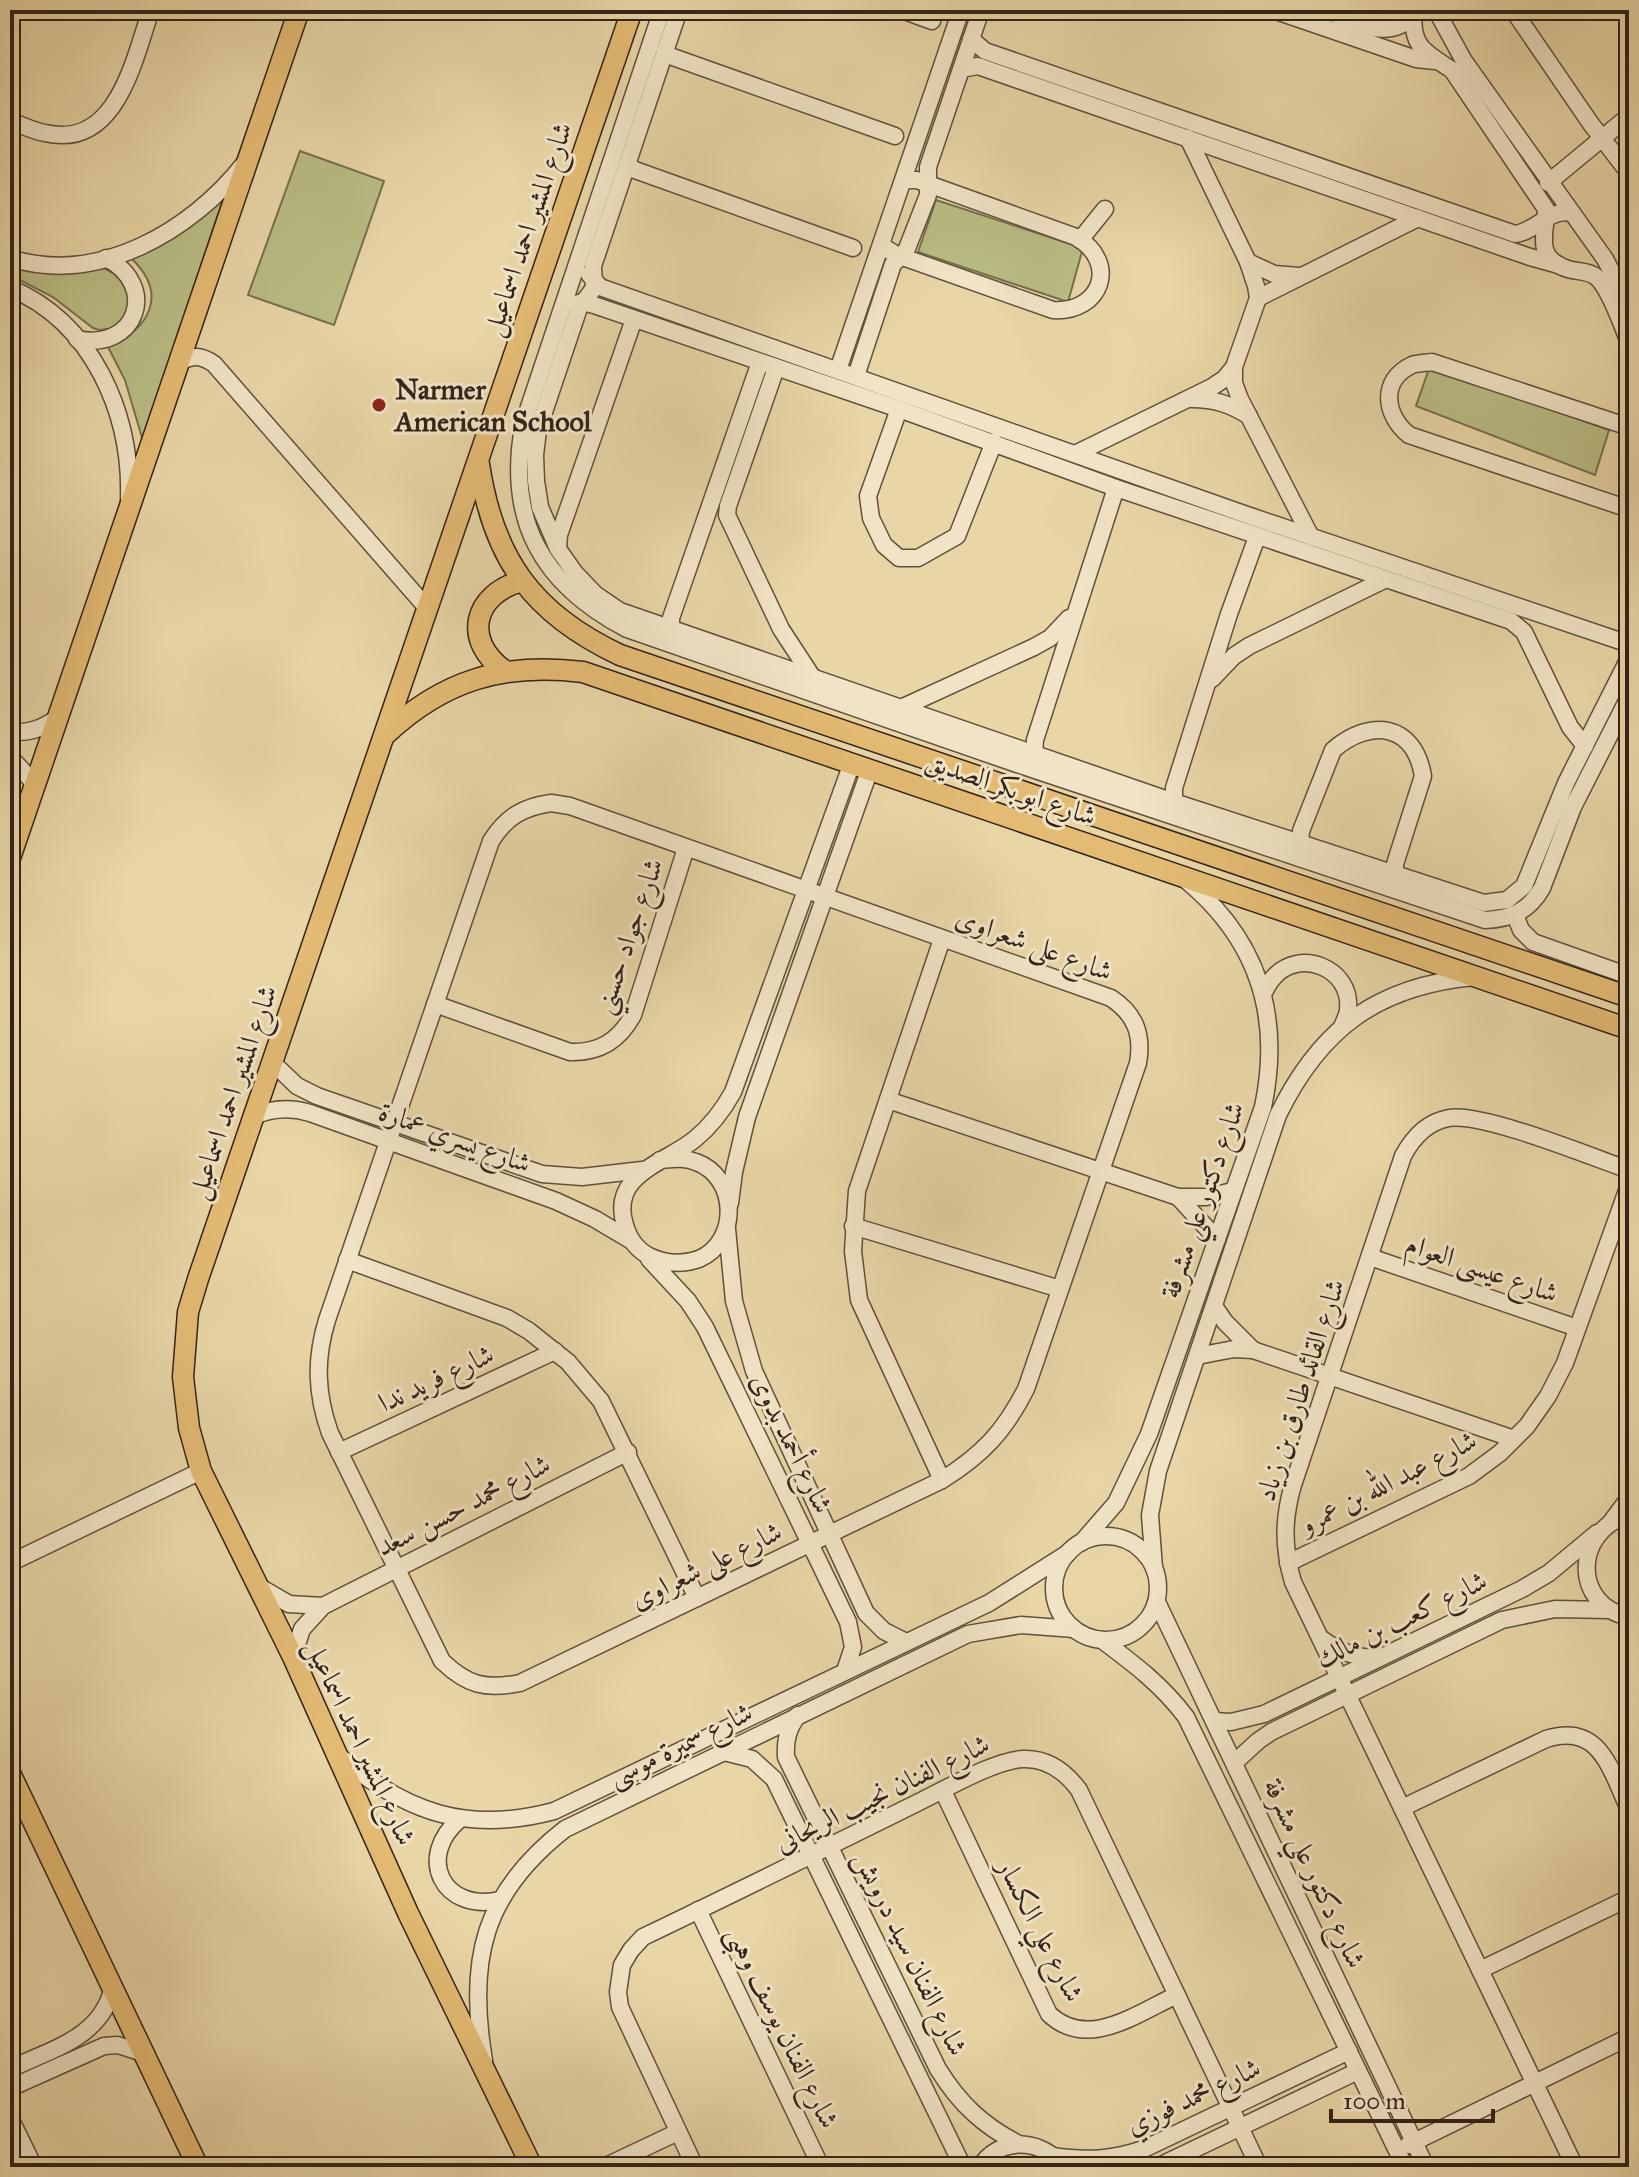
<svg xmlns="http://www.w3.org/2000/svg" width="1639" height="2177" font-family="'IM FELL Great Primer',Amiri,serif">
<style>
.green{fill:#babd85;stroke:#767050;stroke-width:2}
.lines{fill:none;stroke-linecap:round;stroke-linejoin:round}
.minor-casing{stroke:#60503d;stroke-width:19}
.major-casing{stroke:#33231a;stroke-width:23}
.minor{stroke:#f1e4c6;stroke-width:16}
.major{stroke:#e4bb74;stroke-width:20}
.poi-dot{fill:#8f2418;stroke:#f1e4c6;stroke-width:3}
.labels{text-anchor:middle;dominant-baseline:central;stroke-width:6;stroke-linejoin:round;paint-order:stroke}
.street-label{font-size:28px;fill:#33231a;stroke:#f1e4c6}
.poi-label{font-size:28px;font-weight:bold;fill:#33231a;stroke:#f1e4c6;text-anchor:start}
</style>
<rect width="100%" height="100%" fill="#e9d6a7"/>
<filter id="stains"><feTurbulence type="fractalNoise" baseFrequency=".0025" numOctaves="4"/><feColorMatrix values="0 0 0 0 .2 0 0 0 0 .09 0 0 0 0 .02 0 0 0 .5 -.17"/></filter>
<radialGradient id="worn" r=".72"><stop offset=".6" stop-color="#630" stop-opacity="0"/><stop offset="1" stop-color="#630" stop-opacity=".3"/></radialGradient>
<g class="green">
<path d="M300,151L384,181L334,325L248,295Z"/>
<path d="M223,199L143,441L125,380L108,347C149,329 169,295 132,259L184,230Z"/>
<path d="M936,200L1083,248L1068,302L918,252Z"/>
<path d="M10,266L59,273L104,268L126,280L131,309L115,328L99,330L93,328L53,297L10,275Z"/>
<path d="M1430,366L1609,430L1595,475L1416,406Z"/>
</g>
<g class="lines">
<g class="minor-casing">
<g id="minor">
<path d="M662,10L524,422C505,519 541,584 627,629L1017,764L1485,920C1511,919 1529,911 1542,888L1573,807L1629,697"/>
<path d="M679,10L593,266L594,288L579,308L538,430L535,455L536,481L540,507L558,549L575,573L595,594L620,611L1174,802L1484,903L1507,900L1524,886L1566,783L1629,658"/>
<path d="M902,10L932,21"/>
<path d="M1273,10L1416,59L1435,61"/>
<path d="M1324,10C1357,22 1390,45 1418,11"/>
<path d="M1414,10C1410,47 1425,52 1452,70L1546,209C1547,231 1533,256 1565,268C1574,272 1586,270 1595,276C1609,285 1622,326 1629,342"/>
<path d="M1436,10L1464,61L1605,259L1629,305"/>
<path d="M1513,10L1591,124L1629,173"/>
<path d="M971,39L985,51L1515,234C1537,231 1549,208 1572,213"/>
<path d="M665,51L670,56L895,136"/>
<path d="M961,69L978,66L1530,257L1559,265"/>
<path d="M10,121C22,125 33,131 45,133C117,150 134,59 151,10"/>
<path d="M1188,138L1248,262L1256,286L1258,298L1234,367V383L1240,399L1311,537"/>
<path d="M627,165L635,170L853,248"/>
<path d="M1548,183L1629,116"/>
<path d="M1080,240L1105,209"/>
<path d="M882,242L885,248L897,255L1053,310C1102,313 1119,262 1076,237L917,180H904"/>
<path d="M10,258C98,286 191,231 244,164"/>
<path d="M1248,262L1274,274L1299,276"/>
<path d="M589,274L600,287L1247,515L1629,644"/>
<path d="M10,288C93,323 132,414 129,500"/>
<path d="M1258,298L1418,218"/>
<path d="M576,304L583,302L594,305L899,409L1116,488L1511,621L1524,632L1570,727L1585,746"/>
<path d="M77,339C136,352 160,286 106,258"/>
<path d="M179,362C194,355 201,355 214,364L427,608"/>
<path d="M776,368L728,506L727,515L781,629L813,678"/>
<path d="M838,370L961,10"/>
<path d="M856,376L893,264L906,251L928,195V167L981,10"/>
<path d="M1192,399C1214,399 1230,404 1249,416"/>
<path d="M899,409L868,496L871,518L884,545L899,558H918L957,536L994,442"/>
<path d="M1629,427L1432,362C1426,363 1418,363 1412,365C1380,380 1384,415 1409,435L1629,509"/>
<path d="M1075,454L1212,387L1224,379L1234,367"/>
<path d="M558,548L559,535L634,319"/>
<path d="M671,629V618L760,362"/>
<path d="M1212,679L1234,656L1249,646L1384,580"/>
<path d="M901,708L1034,647L1050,638L1069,618"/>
<path d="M10,732C30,733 41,729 57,718"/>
<path d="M1034,754L1035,740L1116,488"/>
<path d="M10,757L35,784"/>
<path d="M1174,802V788L1229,614L1257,537"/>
<path d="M551,803L570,806L1111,998C1135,1014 1143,1034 1138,1063L1026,1389C1004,1432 982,1455 942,1480L520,1683C485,1690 467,1685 442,1661L330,1433C316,1394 315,1359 327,1320L491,841C506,817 523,807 551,803Z"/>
<path d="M1300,844L1301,831L1333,750C1370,718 1414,723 1423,776L1395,864V875"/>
<path d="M1515,915L1521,930L1533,942L1629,976"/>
<path d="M1263,994C1266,989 1269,982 1273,978C1299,947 1352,968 1348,1009C1348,1015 1344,1021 1342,1027"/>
<path d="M435,1004L570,1052C599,1053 619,1041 633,1015L686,848"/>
<path d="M273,1063L297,1086L317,1096L542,1174L582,1177L642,1170"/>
<path d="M888,1100L1178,1197H1206L1233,1191"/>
<path d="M254,1116C273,1108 290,1107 310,1113L556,1201L595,1219L632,1241"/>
<path d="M660,1160C673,1159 683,1157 696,1162C738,1177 740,1241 699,1259C682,1265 667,1264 651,1257C638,1251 629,1239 625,1225C609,1174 666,1163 695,1139C711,1126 723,1110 733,1092L852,763"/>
<path d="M1178,1197L1217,1239"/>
<path d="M730,1203L734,1172L747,1117L870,769"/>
<path d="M853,1226L1060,1289"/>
<path d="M727,1229L734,1301L754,1371L866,1613L884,1631L906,1642"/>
<path d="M1370,1257L1577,1328"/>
<path d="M649,1259L688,1301L705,1327L848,1622L853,1647L845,1671"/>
<path d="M347,1260L507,1318L529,1331L568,1362L601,1401L697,1598"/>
<path d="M1214,1306L1225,1322L1253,1350"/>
<path d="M1197,1356L1234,1349L1253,1350L1514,1439"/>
<path d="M339,1452L555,1351"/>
<path d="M942,1480L859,1300L853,1251L857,1191L942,939"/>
<path d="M1629,1515C1574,1530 1571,1605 1629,1617"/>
<path d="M1611,1522L1629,1498"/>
<circle cx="1106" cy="1588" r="52"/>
<path d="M1082,1542L1116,1503L1149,1434L1263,1107C1282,1017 1259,941 1187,881"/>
<path d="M10,1563L201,1471"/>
<path d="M1288,1563L1469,1476L1500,1453L1527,1426L1548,1396L1565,1363L1629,1185"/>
<path d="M1154,1568L1150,1515L1158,1471L1278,1115C1320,1029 1377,986 1474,977"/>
<path d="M258,1586L289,1604L323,1606"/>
<path d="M1157,1602L1426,2167"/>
<path d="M1322,1639C1339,1652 1357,1658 1378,1658"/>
<path d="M1102,1640C1134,1664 1162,1685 1186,1717L1405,2167"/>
<path d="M293,1657L302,1629L323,1606L628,1452"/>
<path d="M798,1715C788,1729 785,1739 786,1757L938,2069C959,2103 983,2126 1019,2144"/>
<path d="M1214,1721L1231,1722L1264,1714L1522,1589L1549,1573L1597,1533"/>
<path d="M724,1752L752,1759L774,1779L963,2167"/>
<path d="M340,1757C407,1813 468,1834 554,1811L989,1603L1068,1553"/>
<path d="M1234,1763L1258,1741L1271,1732L1502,1620L1555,1609L1610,1610"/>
<path d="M943,1791L1049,2014C1088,2051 1137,2013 1177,1995"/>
<path d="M1402,1808L1546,1739C1600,1722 1610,1769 1629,1809"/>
<path d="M460,1819C415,1857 443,1913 500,1900"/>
<path d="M698,1910L821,2167"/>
<path d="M1480,1970L1629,1898"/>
<path d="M484,2060C467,1960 483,1893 565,1829L968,1634L1021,1625L1074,1629"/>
<path d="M10,2069C52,2049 103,2037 113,1986"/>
<path d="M10,2088L104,2046L118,2045L146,2054"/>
<path d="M10,2118L34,2167"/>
<path d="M1408,2145L1629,2037"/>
<path d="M1052,2156C1086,2161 1114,2160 1146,2148L1349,2051"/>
<path d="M604,2167L678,2132"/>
<path d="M695,2167L620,2007L618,1992L622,1965L631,1950L643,1937C735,1893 826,1848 917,1803C944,1790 995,1760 1023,1759C1047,1758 1065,1771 1079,1790L1259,2167"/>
<path d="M980,2167C998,2138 1037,2138 1059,2162"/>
<path d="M1157,2167L1358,2071"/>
<path d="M1575,2167L1293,1582C1283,1548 1283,1519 1293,1485L1403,1156C1413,1137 1427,1122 1449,1118C1482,1112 1592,1157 1629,1170"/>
</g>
</g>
<g class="major-casing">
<g id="major">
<path d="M479,464C493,559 533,614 620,655L1629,997"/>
<path d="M505,671C462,641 473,594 522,581"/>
<path d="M385,735C443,680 504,662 583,672L1629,1029"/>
<path d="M10,858L299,10"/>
<path d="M10,1773L198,2167"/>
<path d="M532,2167L408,1913L293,1657L201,1471L189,1428L183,1377L188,1312L198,1279L632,10"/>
</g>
</g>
<use href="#minor" class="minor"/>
<use href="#major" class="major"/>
</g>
<circle class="poi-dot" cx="379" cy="405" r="8"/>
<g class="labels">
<g class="street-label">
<text transform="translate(527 229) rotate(-71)">شارع المشير احمد اسماعيل</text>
<text transform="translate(1011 788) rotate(19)">شارع ابو بكر الصديق</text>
<text transform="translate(628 936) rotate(-71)">شارع جواد حسني</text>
<text transform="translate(1034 944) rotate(20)">شارع على شعراوى</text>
<text transform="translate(232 1092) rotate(-71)">شارع المشير احمد اسماعيل</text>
<text transform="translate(455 1137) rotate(20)">شارع يسري عمارة</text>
<text transform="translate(1202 1200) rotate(-71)">شارع دكتور علي مشرفة</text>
<text transform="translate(1482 1268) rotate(19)">شارع عيسى العوام</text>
<text transform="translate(436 1378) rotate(-25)">شارع فريد ندا</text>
<text transform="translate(1300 1390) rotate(-72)">شارع القائد طارق بن زياد</text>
<text transform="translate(792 1443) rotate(64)">شارع أحمد بدوى</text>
<text transform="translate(1388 1482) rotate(-27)">شارع عبد الله بن عمرو</text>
<text transform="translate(463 1505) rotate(-27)">شارع محمد حسن سعد</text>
<text transform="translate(706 1565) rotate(-26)">شارع على شعراوى</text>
<text transform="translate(1401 1619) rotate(-26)">شارع كعب بن مالك</text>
<text transform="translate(361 1742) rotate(65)">شارع المشير احمد اسماعيل</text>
<text transform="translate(680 1744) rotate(-26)">شارع سميرة موسى</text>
<text transform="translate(882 1793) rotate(-26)">شارع الفنان نجيب الريحانى</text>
<text transform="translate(1315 1873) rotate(65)">شارع دكتور علي مشرفة</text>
<text transform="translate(1041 1930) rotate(63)">شارع علي الكسار</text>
<text transform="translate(911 1953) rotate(64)">شارع الفنان سيد درويش</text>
<text transform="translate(783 2027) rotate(64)">شارع الفنان يوسف وهبى</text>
<text transform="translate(1193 2096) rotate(-25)">شارع محمد فوزي</text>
</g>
<g class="poi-label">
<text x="395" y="389">Narmer<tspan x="395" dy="32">American School</tspan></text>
</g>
</g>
<rect width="1639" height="2177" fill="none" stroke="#e9d6a7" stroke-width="40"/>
<rect x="12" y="12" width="1615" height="2153" fill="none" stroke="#33231a" stroke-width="4"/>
<rect x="20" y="20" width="1599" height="2137" fill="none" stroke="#33231a" stroke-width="2"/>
<path d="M1331 2109v12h162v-12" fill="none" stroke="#33231a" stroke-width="4"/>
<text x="1343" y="2109" font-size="24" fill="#33231a" stroke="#f1e4c6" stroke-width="6" paint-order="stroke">100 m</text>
<rect width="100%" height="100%" filter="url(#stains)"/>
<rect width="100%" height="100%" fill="url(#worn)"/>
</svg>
